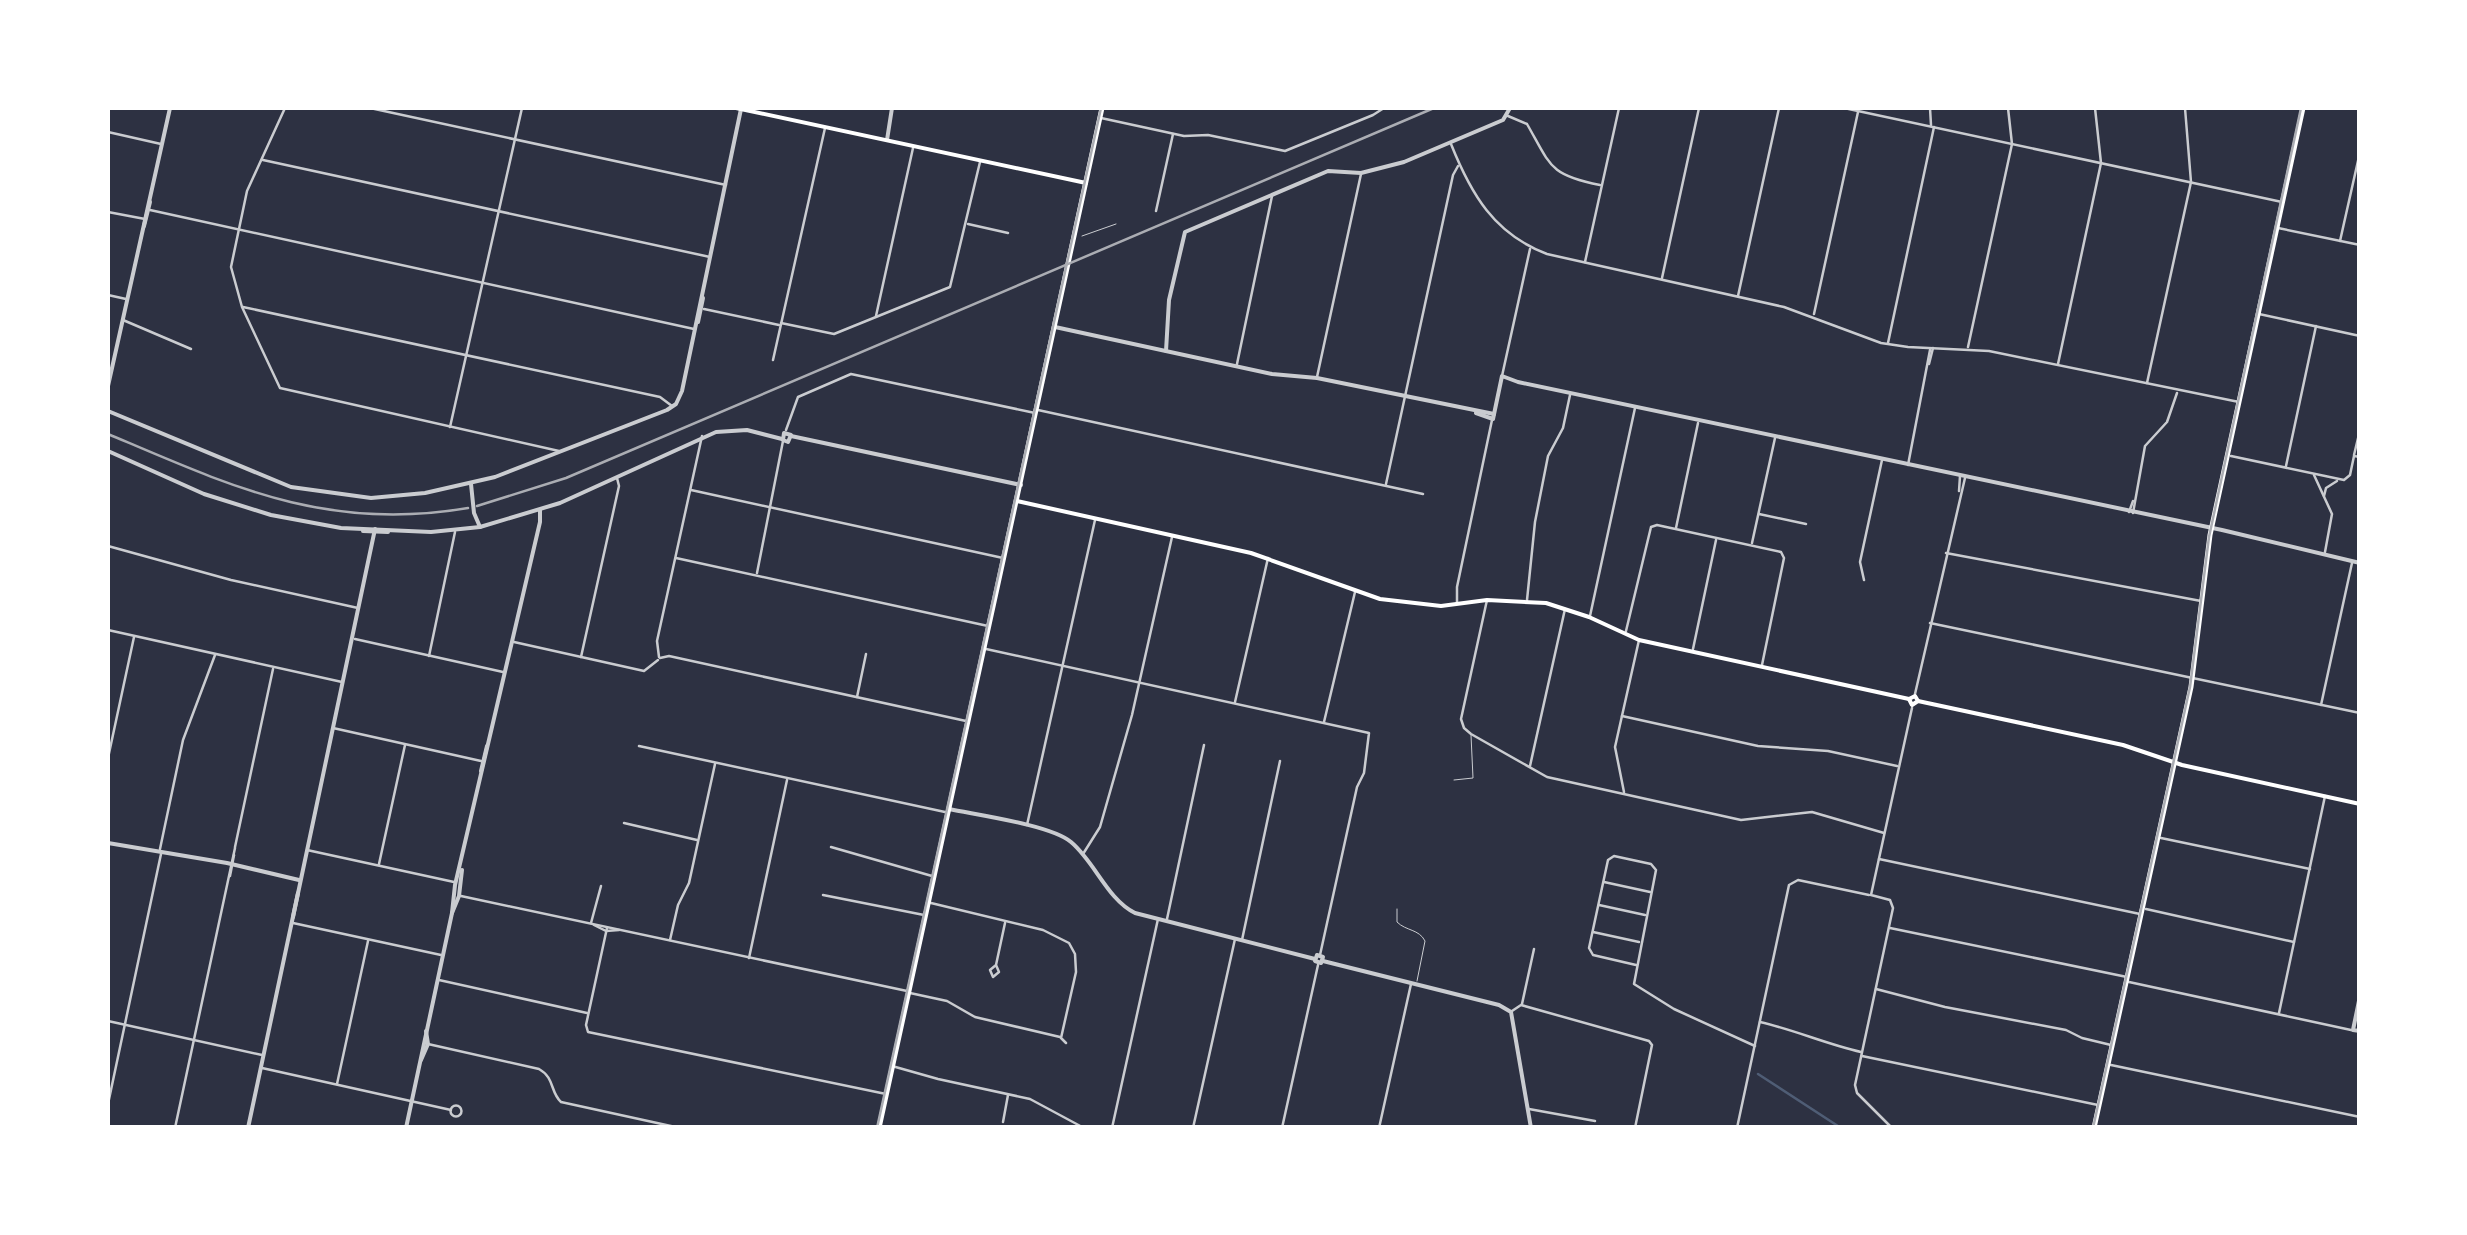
<svg xmlns="http://www.w3.org/2000/svg" width="2467" height="1235" font-family="'Work Sans',sans-serif">
<style>
.lines{fill:none;stroke-linecap:round;stroke-linejoin:round}
.stream{stroke:#4f5d75;stroke-width:2.5}
.service{stroke:#caccd0;stroke-width:1}
.minor{stroke:#caccd0;stroke-width:2.5}
.tertiary{stroke:#caccd0;stroke-width:4}
.secondary{stroke:#fff;stroke-width:4}
.primary{stroke:#fff;stroke-width:5}
.trunk{stroke:#fff;stroke-width:5}
.tram{stroke:#abadb3;stroke-width:2.5}
.rail{stroke:#abadb3;stroke-width:2.5}
</style>
<rect width="100%" height="100%" fill="#2d3142"/>
<g class="lines">
<path class="stream" d="M1758,1074L1841,1128"/>
<g class="service">
<path d="M1082,236L1116,224"/>
<path d="M1454,780L1473,778L1471,735"/>
<path d="M1397,909V922C1406,931 1419,929 1425,941L1417,981"/>
</g>
<g class="minor">
<path d="M285,108L247,191L231,267L242,307L280,388L559,451"/>
<path d="M370,108L726,185"/>
<path d="M1844,108L2282,202"/>
<path d="M1930,108L1931,125"/>
<path d="M1508,116L1527,124C1551,166 1549,175 1600,185"/>
<path d="M1101,118L1184,136L1208,135L1285,151L1373,115L1384,108"/>
<path d="M108,132L161,144"/>
<path d="M1451,144C1471,194 1494,234 1547,254L1784,307L1881,343L1908,347L1989,351L2239,402"/>
<path d="M263,160L710,257"/>
<path d="M150,210L694,329"/>
<path d="M1156,211L1173,134"/>
<path d="M108,212L145,219"/>
<path d="M968,224L1008,233"/>
<path d="M2278,228L2360,245"/>
<path d="M2340,241L2360,152"/>
<path d="M1585,262L1619,108"/>
<path d="M1662,278L1699,108"/>
<path d="M108,295L126,299"/>
<path d="M1738,296L1779,108"/>
<path d="M243,307L660,397L672,406"/>
<path d="M704,309L779,325"/>
<path d="M1814,314L1858,112"/>
<path d="M2259,314L2360,336"/>
<path d="M876,316L913,148"/>
<path d="M123,320L191,349"/>
<path d="M781,323L834,334L950,287L980,162"/>
<path d="M1888,343L1934,127"/>
<path d="M1968,347L2012,144L2008,108"/>
<path d="M773,360L825,128"/>
<path d="M1237,364L1272,196"/>
<path d="M1929,364L1933,348"/>
<path d="M2058,364L2101,163L2095,108"/>
<path d="M1502,376L1530,249"/>
<path d="M1317,377L1361,174"/>
<path d="M2147,383L2191,182L2185,108"/>
<path d="M1038,410L1423,494"/>
<path d="M450,427L522,108"/>
<path d="M786,430L798,397L851,374L1035,413"/>
<path d="M2354,455L2360,430"/>
<path d="M2231,456L2344,480L2350,475L2354,456L2360,457"/>
<path d="M1908,465L1930,350"/>
<path d="M2286,466L2316,326"/>
<path d="M2314,475L2332,514L2325,552"/>
<path d="M1386,484L1453,175L1458,166"/>
<path d="M691,490L1003,558"/>
<path d="M1959,491L1960,476"/>
<path d="M2324,496L2326,488L2337,481"/>
<path d="M2129,512L2133,501"/>
<path d="M2133,513L2145,446L2167,422L2177,393"/>
<path d="M1759,514L1806,524"/>
<path d="M1676,528L1698,423"/>
<path d="M1752,543L1775,438"/>
<path d="M108,546L231,580L358,608"/>
<path d="M1946,553L2201,601"/>
<path d="M676,558L988,626"/>
<path d="M757,573L783,441"/>
<path d="M1864,580L1860,562L1882,460"/>
<path d="M1487,600L1461,719L1464,728L1471,734L1547,777L1741,820L1812,812L1884,833"/>
<path d="M1527,600L1535,522L1548,456L1563,428L1570,395"/>
<path d="M1457,603V587L1492,420"/>
<path d="M1590,616L1635,408"/>
<path d="M1930,623L2360,713"/>
<path d="M108,630L342,682"/>
<path d="M1626,631L1651,527L1657,525L1781,552L1784,558L1762,665"/>
<path d="M355,639L503,672"/>
<path d="M514,642L644,671L658,660"/>
<path d="M986,649L1369,733L1364,773L1357,787L1320,955"/>
<path d="M1693,649L1716,540"/>
<path d="M429,656L455,532"/>
<path d="M581,657L619,486L617,478"/>
<path d="M659,657L657,641L702,436"/>
<path d="M660,658L669,656L966,721"/>
<path d="M1915,694L1965,478"/>
<path d="M857,697L866,654"/>
<path d="M1235,702L1268,558"/>
<path d="M2321,705L2352,563"/>
<path d="M1622,716L1758,746L1828,751L1897,766"/>
<path d="M1324,722L1355,592"/>
<path d="M333,728L481,761"/>
<path d="M639,746L945,812"/>
<path d="M108,758L134,637"/>
<path d="M1530,766L1565,609"/>
<path d="M1624,792L1615,747L1639,640"/>
<path d="M624,823L697,840"/>
<path d="M1027,825L1095,520"/>
<path d="M2161,838L2310,869"/>
<path d="M235,847L273,669"/>
<path d="M831,847L932,876"/>
<path d="M160,849L183,740L215,655"/>
<path d="M307,850L454,882"/>
<path d="M1083,854L1100,827L1132,715L1172,537"/>
<path d="M1879,859L2140,914"/>
<path d="M379,864L405,745"/>
<path d="M230,876L234,855"/>
<path d="M1604,882L1650,892"/>
<path d="M823,895L924,915"/>
<path d="M461,896L907,991"/>
<path d="M931,903L1043,930L1069,943L1075,954L1076,972L1061,1038L1066,1043"/>
<path d="M1599,905L1645,915"/>
<path d="M2146,909L2294,942"/>
<path d="M1167,919L1204,745"/>
<path d="M293,923L441,955"/>
<path d="M591,923L601,886"/>
<path d="M594,925L606,931L619,930"/>
<path d="M607,928L586,1025L588,1032L886,1094"/>
<path d="M1890,928L2127,977"/>
<path d="M1593,932L1639,942"/>
<path d="M670,940L678,905L689,883L715,764"/>
<path d="M1242,940L1280,761"/>
<path d="M749,958L787,780"/>
<path d="M996,965L990,970L993,977L999,972L996,965L1005,923"/>
<path d="M1636,965L1593,955L1589,948L1608,860L1614,856L1651,864L1656,870L1634,984L1674,1009L1755,1046"/>
<path d="M439,980L587,1013"/>
<path d="M2129,982L2351,1030"/>
<path d="M1876,989L1945,1007L2066,1030L2082,1038L2111,1045"/>
<path d="M910,993L947,1001L975,1017L1060,1037"/>
<path d="M1522,1004L1534,949"/>
<path d="M1512,1011L1521,1005L1649,1041L1652,1045L1635,1128"/>
<path d="M2279,1013L2325,796"/>
<path d="M108,1021L262,1055"/>
<path d="M1760,1022C1795,1030 1826,1044 1861,1052"/>
<path d="M428,1044L539,1069C555,1078 550,1092 561,1102L680,1128"/>
<path d="M1862,1056L2098,1105"/>
<path d="M2111,1065L2360,1117"/>
<path d="M892,1066L938,1079L1030,1099L1084,1128"/>
<path d="M262,1068L451,1110"/>
<path d="M337,1084L368,941"/>
<path d="M108,1104L161,854"/>
<circle cx="456" cy="1111" r="5.5"/>
<path d="M1529,1109L1595,1121"/>
<path d="M1003,1122L1008,1095"/>
<path d="M175,1128L235,848"/>
<path d="M1112,1128L1158,919"/>
<path d="M1193,1128L1235,939"/>
<path d="M1282,1128L1318,965"/>
<path d="M1379,1128L1411,984"/>
<path d="M1737,1128L1789,885L1798,880L1869,895"/>
<path d="M1892,1128L1857,1093L1855,1085L1893,908L1890,900L1871,895L1912,708"/>
</g>
<g class="tertiary">
<path d="M887,140L892,108"/>
<path d="M144,226L150,202"/>
<path d="M698,322L703,298"/>
<path d="M1055,327L1272,374L1317,378L1494,414"/>
<path d="M1166,351L1169,300L1185,232L1328,171L1361,173L1404,162L1503,120L1510,108"/>
<path d="M108,386L170,108"/>
<path d="M108,411L291,487L371,498L425,493L495,477L667,410L676,404L682,391L741,109"/>
<path d="M1476,413L1493,419L1502,376L1518,382L2222,530L2360,563"/>
<path d="M784,433L791,435L788,442L783,440Z"/>
<path d="M791,436L1021,485"/>
<path d="M108,451L204,494L271,515L341,528L431,532L480,527L560,503L716,432L747,430L782,439"/>
<path d="M471,484L474,513L480,527"/>
<path d="M363,531L388,532"/>
<path d="M481,771L487,746"/>
<path d="M949,809C977,815 1051,825 1071,842C1095,862 1107,899 1135,913L1315,959"/>
<path d="M108,843L227,863L299,880"/>
<path d="M452,913L455,885L540,522V510"/>
<path d="M293,917L375,529"/>
<path d="M1317,955L1323,957L1321,963L1315,961Z"/>
<path d="M1323,961L1499,1005L1511,1012L1531,1128"/>
<path d="M2360,996L2353,1030L2360,1031"/>
<path d="M421,1060L428,1044L426,1031"/>
<path d="M248,1128L298,893"/>
<path d="M406,1128L452,913L459,896L462,870"/>
</g>
<g class="secondary">
<path d="M736,108L1086,183"/>
<path d="M1017,501L1251,553L1380,599L1441,606L1487,600L1546,603L1589,617L1639,640L1909,699"/>
<path d="M1915,696L1918,701L1912,705L1909,699Z"/>
<path d="M1918,701L2123,745L2182,765L2360,804"/>
</g>
<path class="primary" d="M2094,1128L2191,687L2210,535L2303,108"/>
<path class="trunk" d="M879,1128L1102,108"/>
<g class="tram">
<path d="M877,1128L1101,108"/>
<path d="M2093,1128L2190,687L2209,537L2301,108"/>
</g>
<g class="rail">
<path d="M108,434C233,487 327,532 468,508"/>
<path d="M477,506L566,478L1434,108"/>
</g>
</g>
<rect width="2467" height="1235" fill="none" stroke="#ffffff" stroke-width="220"/>
</svg>
